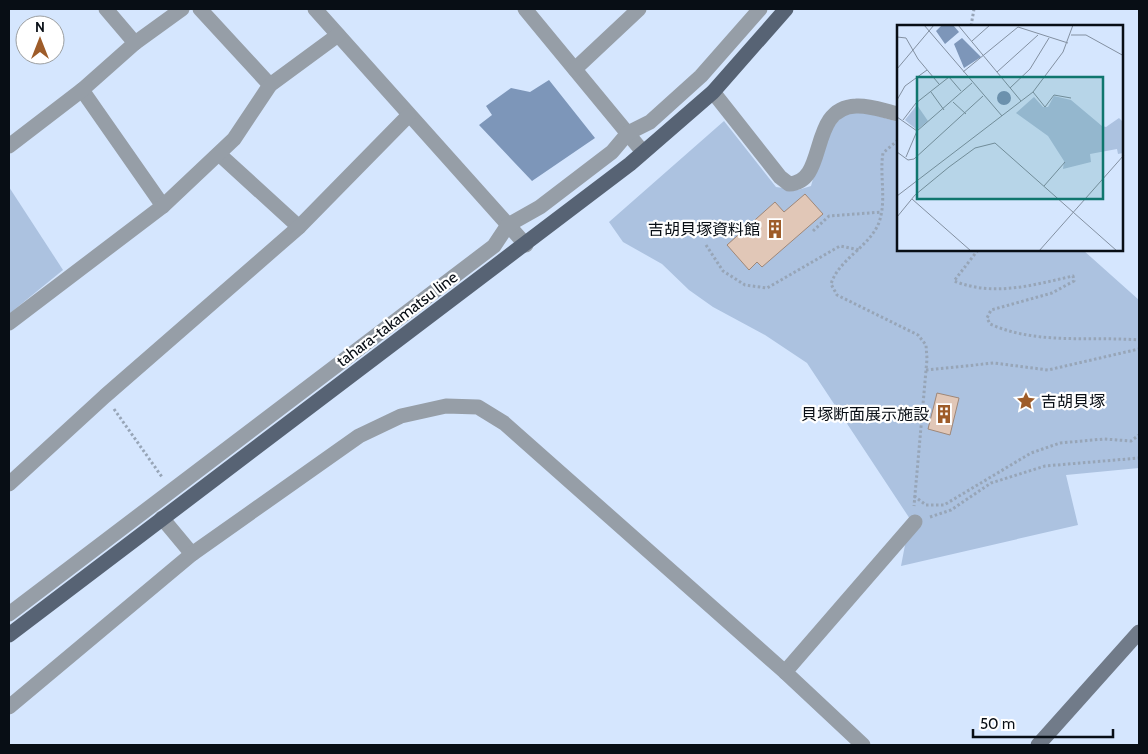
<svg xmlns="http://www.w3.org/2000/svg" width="1148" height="754" font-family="Cabin,'Noto Sans JP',sans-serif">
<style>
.green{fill:#acc2e0}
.water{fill:#7d96b9}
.building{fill:#e1c7b7;stroke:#9f8778}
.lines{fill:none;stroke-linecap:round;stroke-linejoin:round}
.path{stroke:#97a5b7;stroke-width:3;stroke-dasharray:2.5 2.5;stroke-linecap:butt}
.street{stroke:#969ea7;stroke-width:15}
.secondary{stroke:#717b89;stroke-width:15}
.primary{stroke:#576374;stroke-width:15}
.labels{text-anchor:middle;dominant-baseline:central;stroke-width:4.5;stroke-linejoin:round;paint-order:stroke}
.poi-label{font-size:16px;fill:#080e15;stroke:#fff;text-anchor:end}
.street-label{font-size:16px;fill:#080e15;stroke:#fff}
.inset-road{fill:none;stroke:#8390a1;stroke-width:1}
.view{fill:#0f766e;fill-opacity:0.15;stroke:#0f766e;stroke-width:2.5}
.inset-edge{fill:none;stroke:#080e15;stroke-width:2.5}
</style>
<rect width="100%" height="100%" fill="#d5e6fe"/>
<g class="green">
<path d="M864,112L898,122V250H1083L1139,300V468L1066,475L1078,525L901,566L910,519L807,363L765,335L713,307L689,290L662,264L623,242L609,222L724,121L776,187L798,190L811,186C817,167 828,121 848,114C852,113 859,113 864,112Z"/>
<path d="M9,187L63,270L9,314Z"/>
</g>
<path class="water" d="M549,80L595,138L532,181L479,125L492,115L486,106L511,88L530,92Z"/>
<g class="building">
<path d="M805,194L823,214L762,267L757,262L749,270L727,245L775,202L784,212Z"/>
<path d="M937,393L959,398L950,435L928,429Z"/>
</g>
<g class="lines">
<g class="path">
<path d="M971,26L974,9"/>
<path d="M898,140L883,153C879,176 888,205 877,227C865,249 838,261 831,284L837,295L918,335L926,345L927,359L914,506"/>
<path d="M813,231L829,216L882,212"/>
<path d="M706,245L723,271L745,285L767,288L840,246L860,250"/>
<path d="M978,250L954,281C994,297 1033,285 1073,276L1074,281L1052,293L991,310L987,318L990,324C1037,345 1089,336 1139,340"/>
<path d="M926,370L994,363L1048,370L1139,349"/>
<path d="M114,409L162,477"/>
<path d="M914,496L926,505H944L1031,453L1060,443L1104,439L1131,441L1139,435"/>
<path d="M930,517L951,510L991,483L1045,466L1139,458"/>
</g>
<g class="street">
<path d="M106,9L135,43"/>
<path d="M200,9L270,85"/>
<path d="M315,9L526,245"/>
<path d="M525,9L643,152"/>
<path d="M575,69L639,9"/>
<path d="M82,90L163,206"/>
<path d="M713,92L780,177L789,184C829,182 807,108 856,106C870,105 884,111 898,114"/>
<path d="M9,146L82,90L135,43L182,9"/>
<path d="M219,154L299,227"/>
<path d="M9,323L163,206L234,139L270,85L338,35"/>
<path d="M9,484L105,396L299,227L408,116"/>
<path d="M162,518L192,554"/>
<path d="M9,614L494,246L508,225L540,207L612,152L628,133L650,122L701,76L760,9"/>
<path d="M785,672L915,522"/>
<path d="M9,707L192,554L359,436L401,416L446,406L478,407L504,423L785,672L863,745"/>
</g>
<path class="secondary" d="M1038,745L1139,632"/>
<path class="primary" d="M9,635L630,164L713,92L786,9"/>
</g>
<defs>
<g id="building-bare" transform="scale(1.5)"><path d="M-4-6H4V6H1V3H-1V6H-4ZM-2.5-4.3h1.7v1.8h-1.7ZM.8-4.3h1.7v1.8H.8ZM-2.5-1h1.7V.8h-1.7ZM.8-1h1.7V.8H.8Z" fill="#9e5c29" stroke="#fff" stroke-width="2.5" paint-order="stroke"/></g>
<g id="sight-bare" transform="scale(1.5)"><path d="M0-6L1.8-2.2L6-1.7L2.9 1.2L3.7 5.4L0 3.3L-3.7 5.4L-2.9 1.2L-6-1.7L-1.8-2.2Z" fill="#9e5c29" stroke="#fff" stroke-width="2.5" paint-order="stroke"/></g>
</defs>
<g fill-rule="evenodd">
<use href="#building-bare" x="775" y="229"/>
<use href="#sight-bare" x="1026" y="401"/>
<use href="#building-bare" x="944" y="414"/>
</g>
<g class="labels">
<g class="poi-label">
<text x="760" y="229">吉胡貝塚資料館</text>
<text x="1041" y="401" text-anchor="start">吉胡貝塚</text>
<text x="929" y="414">貝塚断面展示施設</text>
</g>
<g class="street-label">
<text transform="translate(397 319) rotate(-37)">tahara-takamatsu line</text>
</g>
</g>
<g transform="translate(897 25)">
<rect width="226" height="226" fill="#d5e6fe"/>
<path d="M157,71L174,75L205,101L209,102L222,93L226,97V128L221,129L220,124L193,129L194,137L166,144L167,136L151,111L119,88L137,72L146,82H151ZM20,80L31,96L20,105L8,95Z" fill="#acc2e0"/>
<path d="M45,0H56L62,7L48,19L39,6ZM65,13L84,32L67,43L57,19ZM100 73a7 7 0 1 1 14 0a7 7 0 1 1-14 0Z" fill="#7d96b9"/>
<path class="inset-road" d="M27,0L105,91M61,0L124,76M121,2L171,18M174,10H189L227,31M0,12L9,13L21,34L42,59M75,16L93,0M0,44L37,0M66,47L121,2M100,47L141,10M113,63L133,44L152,13M34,67L47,85M136,67L148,82L157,70L174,73M0,75L8,61L30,45M56,77L69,89M0,92L20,106M6,95L19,78L52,52L64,66M0,127L11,135L17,134L86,71M9,132L20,106L75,58M147,161L168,137M0,171L136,67L166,27L176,0M15,174L74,226M0,192L18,170L52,142L78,123L98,118L220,226M142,226L227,130"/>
<path class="view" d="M20,52H206V174H20Z"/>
<rect width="226" height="226" class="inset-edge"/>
</g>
<rect width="1148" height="754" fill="none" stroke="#080e15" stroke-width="20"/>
<g transform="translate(40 40)"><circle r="24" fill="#ffffff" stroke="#9c9fa1"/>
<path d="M0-4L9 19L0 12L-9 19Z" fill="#9e5c29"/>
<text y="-8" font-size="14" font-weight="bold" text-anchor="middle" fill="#080e15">N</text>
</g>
<path d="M973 729v8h140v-8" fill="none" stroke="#080e15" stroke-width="2.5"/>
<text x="980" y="729" font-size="15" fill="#080e15" stroke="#ffffff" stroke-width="4" paint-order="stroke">50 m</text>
</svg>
